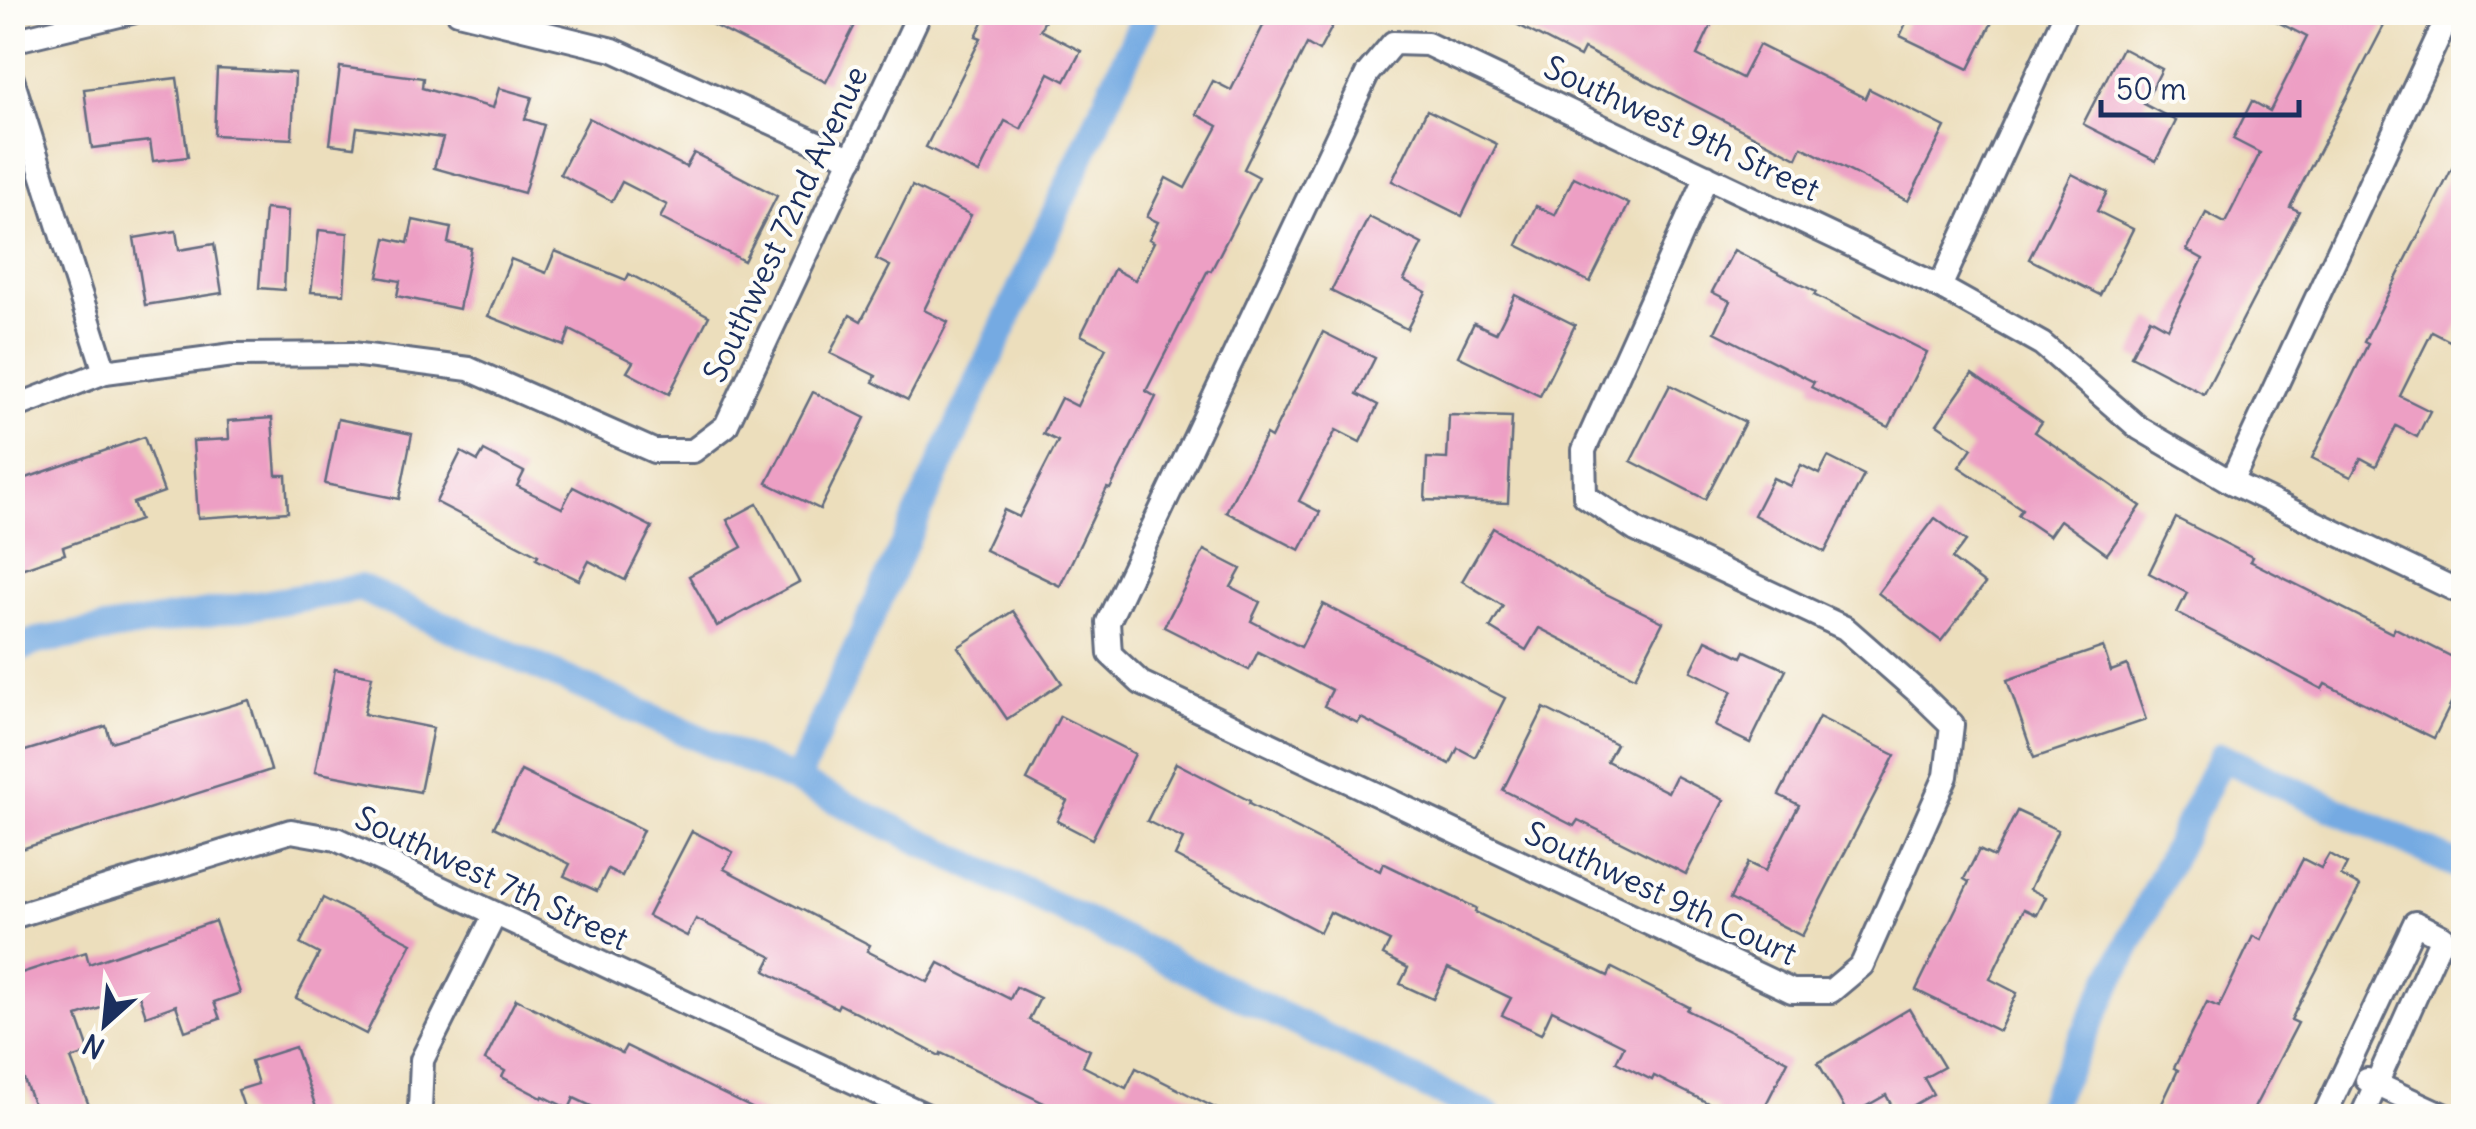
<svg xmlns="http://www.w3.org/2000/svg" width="2476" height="1129" font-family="Delius,sans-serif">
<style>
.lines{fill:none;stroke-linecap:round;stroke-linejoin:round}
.canal{stroke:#75aae2;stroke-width:28}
.building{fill:#ed9fc4}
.street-casing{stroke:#646c7f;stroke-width:28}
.street{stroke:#fff;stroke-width:22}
.labels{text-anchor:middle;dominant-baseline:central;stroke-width:8;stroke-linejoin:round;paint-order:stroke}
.street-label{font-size:32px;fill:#1b2f5e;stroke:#fdfcf7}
</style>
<rect width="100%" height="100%" fill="#fdfcf7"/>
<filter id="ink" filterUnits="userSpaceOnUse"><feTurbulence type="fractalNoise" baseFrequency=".01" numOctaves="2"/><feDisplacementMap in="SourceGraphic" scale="20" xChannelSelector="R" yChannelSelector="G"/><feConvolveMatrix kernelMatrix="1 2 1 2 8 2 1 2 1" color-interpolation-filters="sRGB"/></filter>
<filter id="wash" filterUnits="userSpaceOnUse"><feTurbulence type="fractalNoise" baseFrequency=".0048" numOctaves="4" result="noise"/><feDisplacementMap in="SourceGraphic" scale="40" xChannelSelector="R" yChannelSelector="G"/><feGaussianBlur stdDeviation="2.25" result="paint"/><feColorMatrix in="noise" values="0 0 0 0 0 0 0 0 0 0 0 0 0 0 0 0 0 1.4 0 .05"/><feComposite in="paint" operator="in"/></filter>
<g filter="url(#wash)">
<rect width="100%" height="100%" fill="#ecdebc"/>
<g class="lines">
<g class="canal">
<path d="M12,651L37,641L360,588L796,781L1147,12"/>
<path d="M796,781L1489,1116"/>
<path d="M2044,1116L2221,757L2464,868"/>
</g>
</g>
<g id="blocks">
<g class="building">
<path d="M687,12H844L858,19L826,82Z"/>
<path d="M988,12H1049L1040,30L1081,51L1065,81L1049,73L1021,129L1005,121L979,173L926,147L981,38L976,36Z"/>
<path d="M1270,12H1340L1319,51L1307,44L1244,169L1259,177L1211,271L1208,270L1146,391L1156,397L1110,489L1107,488L1060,586L985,550L1004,510L1019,517L1058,441L1043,434L1061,398L1077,406L1106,348L1081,335L1114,269L1135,280L1154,242L1149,239L1158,222L1147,217L1166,178L1185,188L1218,126L1196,114L1213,81L1231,90Z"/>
<path d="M1493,12H1701L1714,19L1697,55L1742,78L1759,45L1865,98L1869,89L1945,127L1908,201L1802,147L1797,158L1584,49L1580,57Z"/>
<path d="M1911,12H1997L1969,69L1900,36Z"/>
<path d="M2258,12H2391L2290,207L2299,211L2204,394L2131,356L2150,318L2168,328L2203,259L2187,250L2206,213L2225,223L2260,153L2233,139L2252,101L2270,111L2307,37Z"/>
<path d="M2122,48L2162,69L2144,104L2176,121L2156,161L2083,124Z"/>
<path d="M340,67L423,78L422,88L493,108L499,88L532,97L525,119L544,125L524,193L434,168L443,138L357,127L354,147L330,144Z"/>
<path d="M217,69L295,73L292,139L214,135Z"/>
<path d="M177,78L188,157L153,161L150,141L92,148L84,89Z"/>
<path d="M1427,110L1497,144L1462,216L1392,181Z"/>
<path d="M589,118L686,167L694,153L777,196L744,261L660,218L667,205L622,182L612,201L560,174Z"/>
<path d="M2464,145V315L2450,341L2432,332L2400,396L2430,411L2417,437L2396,426L2376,466L2361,458L2351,477L2312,458L2368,344L2364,342Z"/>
<path d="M2072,174L2107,192L2097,211L2133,229L2100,295L2029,259Z"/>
<path d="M1574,177L1629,204L1590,282L1517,245L1536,206L1555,215Z"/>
<path d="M912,186L971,215L924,310L948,322L908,400L873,382L876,376L830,353L850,315L861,321L890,266L876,259Z"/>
<path d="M265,209L288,211L284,290L259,288Z"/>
<path d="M1369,217L1422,244L1404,280L1426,292L1407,329L1331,291Z"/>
<path d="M413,220L451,228L448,243L471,248L459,309L397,296L400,281L378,277L386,238L408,243Z"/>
<path d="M319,230L348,233L344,294L311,292Z"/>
<path d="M176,231L179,250L214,244L222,293L145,305L134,238Z"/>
<path d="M1734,250L1816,292L1814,295L1927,352L1889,427L1811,387L1814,382L1715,332L1730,301L1712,292Z"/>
<path d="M555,251L626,280L629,274L709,316L669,394L627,372L633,362L570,330L564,346L488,316L511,259L546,273Z"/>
<path d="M1515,295L1575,325L1540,396L1458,356L1474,323L1496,333Z"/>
<path d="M1323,332L1375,358L1357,394L1378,405L1360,442L1336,430L1299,501L1320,512L1300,550L1226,512L1266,435L1271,438Z"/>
<path d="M1972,374L2042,422L2035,432L2141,506L2107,554L2060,520L2049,536L2018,515L2022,509L1959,467L1972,448L1937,424Z"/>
<path d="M1670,385L1745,422L1705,499L1631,461Z"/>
<path d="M813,392L865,418L820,509L767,483Z"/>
<path d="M1449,415L1512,417L1508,503L1425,500L1427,458L1447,459Z"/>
<path d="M272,418L276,475H286L288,512L198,518L193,441L229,439L228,421Z"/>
<path d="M338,419L412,434L399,499L325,484Z"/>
<path d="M144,437L164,492L133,503L140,520L63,547L65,554L12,572V483Z"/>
<path d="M484,451L524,472L517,486L562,508L573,487L652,527L625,580L589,561L579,580L536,559L538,555L436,502L461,452L478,461Z"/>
<path d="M1828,457L1864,475L1825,552L1754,515L1773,478L1790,486L1801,465L1819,474Z"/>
<path d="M757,504L799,582L717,626L689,576L742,547L727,520Z"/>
<path d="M1935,518L1966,541L1952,559L1985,584L1941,641L1878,593Z"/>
<path d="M2176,518L2252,557L2250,561L2392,633L2395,628L2464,663V678L2434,738L2325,684L2322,689L2177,613L2187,593L2149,573Z"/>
<path d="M1493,528L1592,587L1663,622L1635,677L1539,628L1526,650L1490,628L1503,606L1462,581Z"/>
<path d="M1204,550L1241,569L1231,587L1260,602L1251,621L1301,647L1323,604L1505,698L1475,757L1458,748L1450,764L1361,718L1358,723L1324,706L1332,690L1258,652L1249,670L1164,627Z"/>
<path d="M1013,611L1062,683L1007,719L958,647Z"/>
<path d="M1706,640L1742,657L1745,651L1786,670L1750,743L1715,726L1732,691L1691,671Z"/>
<path d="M2103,647L2111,671L2127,665L2146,720L2034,758L2007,680Z"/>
<path d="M335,669L372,676L364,714L433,728L420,792L315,772Z"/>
<path d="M249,700L271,770L12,852V755L106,726L111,742Z"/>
<path d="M1544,708L1616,744L1607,761L1668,792L1676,776L1724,800L1686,874L1578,820L1574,826L1503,790Z"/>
<path d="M1060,716L1135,754L1092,839L1057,821L1067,801L1027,780Z"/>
<path d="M1819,717L1895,755L1802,936L1730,899L1748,863L1765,871L1799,805L1779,795Z"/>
<path d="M1176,763L1250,801L1249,804L1380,871L1383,863L1476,908L1475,912L1608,976L1612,968L1689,1007L1687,1010L1788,1061L1760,1116H1714L1718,1108L1654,1076L1652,1080L1616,1062L1624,1046L1552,1010L1541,1034L1502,1015L1511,998L1448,968L1433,999L1400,984L1408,968L1383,955L1390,941L1330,912L1320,932L1175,856L1183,839L1147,821Z"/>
<path d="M521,771L643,830L622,876L608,869L597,891L564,876L570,864L494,827Z"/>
<path d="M2017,811L2058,830L2030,889L2046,897L2037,915L2024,909L1990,979L2017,993L1999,1031L1916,990L1969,882L1964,879L1979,850L1994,857Z"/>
<path d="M692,831L733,852L724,869L870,945L867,951L928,982L939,963L1010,999L1016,987L1040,998L1029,1020L1090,1050L1083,1066L1126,1088L1136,1068L1231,1116H1071L941,1053L940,1056L839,1004L837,1008L765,971L772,957L696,919L687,936L648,916Z"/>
<path d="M2329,854L2347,864L2341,876L2360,886L2291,1020L2298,1023L2250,1116H2156L2178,1070L2174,1068L2207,1002L2219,1007L2253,936L2261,940L2303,859L2321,868Z"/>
<path d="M323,898L412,943L366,1034L296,998L319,954L300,944Z"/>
<path d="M215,921L240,993L214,1002L220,1019L185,1031L176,1005L146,1016L139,995L77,1016L90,1053L71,1059L93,1116H38L12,1049V976L86,952L89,964Z"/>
<path d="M516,999L622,1053L626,1046L768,1116H612L574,1098L569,1109L543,1096L542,1098L502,1077L505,1071L485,1060Z"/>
<path d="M1909,1009L1944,1067L1924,1078L1933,1094L1897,1115L1886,1095L1849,1116L1818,1063Z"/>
<path d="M295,1047L319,1116H247L238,1090L258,1084L251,1061Z"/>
</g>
</g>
</g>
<g filter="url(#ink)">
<use href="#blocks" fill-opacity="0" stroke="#646c7f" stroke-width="2.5"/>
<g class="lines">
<g class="street-casing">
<g id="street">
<path d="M458,12L613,50L852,159"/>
<path d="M12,41L132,12"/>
<path d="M12,79L105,372"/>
<path d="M1707,176L1584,450L1585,496L1636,530L1845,628L1919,693L1952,725L1946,776L1862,965L1831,991H1792L1141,683L1110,654L1108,622L1367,74L1393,43L1427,44L1940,287L2042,344L2139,428L2231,482L2464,594"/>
<path d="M1940,287L2066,12"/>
<path d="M12,408L105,372L233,355L352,354L469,369L654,451H693L726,426L920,12"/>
<path d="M2231,482L2450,12"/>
<path d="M12,917L291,831L336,839L927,1116"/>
<path d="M2367,1080L2445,1116"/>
<path d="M423,1116L420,1109L422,1060L495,914"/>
<path d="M2324,1116L2415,923L2442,937L2362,1116"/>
</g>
</g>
<use href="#street" class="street"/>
</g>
</g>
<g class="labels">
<g class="street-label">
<text transform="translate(1682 128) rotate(25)">Southwest 9th Street</text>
<text transform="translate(785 224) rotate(-65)">Southwest 72nd Avenue</text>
<text transform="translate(492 878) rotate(25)">Southwest 7th Street</text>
<text transform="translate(1661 893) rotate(25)">Southwest 9th Court</text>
</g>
</g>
<rect width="2476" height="1129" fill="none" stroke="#fdfcf7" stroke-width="50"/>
<g transform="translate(105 1024) rotate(207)" stroke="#fdfcf7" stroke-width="8" paint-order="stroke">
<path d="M0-8L18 38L0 25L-18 38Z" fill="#1b2f5e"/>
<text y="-15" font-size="28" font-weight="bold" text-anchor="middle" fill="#1b2f5e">N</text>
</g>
<path d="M2101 100v15h198v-15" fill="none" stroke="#1b2f5e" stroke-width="5"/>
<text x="2116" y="100" font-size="30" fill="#1b2f5e" stroke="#fdfcf7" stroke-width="8" paint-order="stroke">50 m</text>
</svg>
